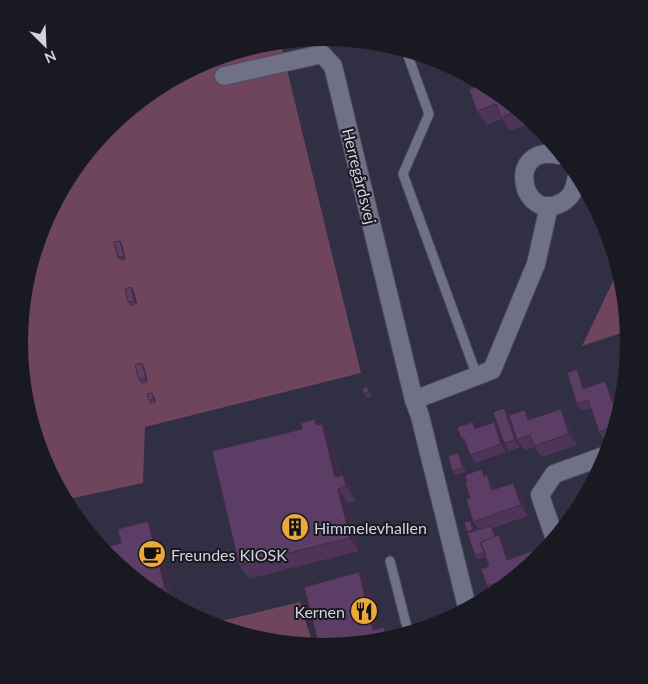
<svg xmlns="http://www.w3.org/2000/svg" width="648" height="684" font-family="Lato,sans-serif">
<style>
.green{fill:#6e455c}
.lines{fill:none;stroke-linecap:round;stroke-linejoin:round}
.lane-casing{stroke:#4d4b5c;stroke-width:11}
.street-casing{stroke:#4d4b5c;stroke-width:20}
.lane{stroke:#707086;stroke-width:9}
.street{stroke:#707086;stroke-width:18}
.wall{fill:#4e3458}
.shaded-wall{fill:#402b47}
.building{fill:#5b3d66;stroke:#402b47}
.labels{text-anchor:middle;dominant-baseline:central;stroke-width:4;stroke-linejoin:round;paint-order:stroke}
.street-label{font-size:16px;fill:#d3d2df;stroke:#191922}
.poi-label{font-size:16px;fill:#d3d2df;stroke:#191922;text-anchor:start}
</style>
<rect width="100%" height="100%" fill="#302f43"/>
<g class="green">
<path d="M281,45L361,373L145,427L143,483L69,499L42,459L19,342L42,225L108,126L207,60Z"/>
<path d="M616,275L627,331L582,346Z"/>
<path d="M300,602L313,645L209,624Z"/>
</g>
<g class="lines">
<g class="lane-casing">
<g id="lane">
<path d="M407,53L429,114L403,174L477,376"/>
<path d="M390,561L408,631"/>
</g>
</g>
<g class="street-casing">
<g id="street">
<path d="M224,76L322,54L333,66L414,400L420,416L467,607"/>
<path d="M559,155C504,143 521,226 563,202C571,197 575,189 576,180"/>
<path d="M414,400L492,370L536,264L549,206"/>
<path d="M554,536L540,495L554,474L607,455"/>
</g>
</g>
<use href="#lane" class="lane"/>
<use href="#street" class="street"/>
</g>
<g class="wall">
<path d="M479,86L534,122L510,131L502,119L487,125L477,111Z"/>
<path d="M122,245L126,260L121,261L118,258Z"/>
<path d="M131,287L134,291L137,304L131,306L128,302Z"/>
<path d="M144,367L148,382L142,384L139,380Z"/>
<path d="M577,369L582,377L586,388L610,389L616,405H617L610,437L604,439L599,432L591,408L582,411L577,404Z"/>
<path d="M370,390L372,396L366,398L364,394Z"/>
<path d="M155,397L156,403L151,404L149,400Z"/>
<path d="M504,408L509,415L525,410L531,419L568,420L577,445L542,457L535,447L524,450L518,441L520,447L509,451L504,443Z"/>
<path d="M315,419L318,424L331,438L341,475L353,489L356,501L348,503L359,551L249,579L239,565L302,429Z"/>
<path d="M494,422L499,430L506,452L475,463L470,455L467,446L461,438L477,428Z"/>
<path d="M461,457L466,472L455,475L452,471Z"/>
<path d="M482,469L494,486L496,489L513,483L521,494L528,516L493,528L496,536L506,546L511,558L532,551L538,559L490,591L487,586L489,566L486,557L478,559L475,555L467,532L472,524L474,531L479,530L473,522L467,482Z"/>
<path d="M158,535L174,602L108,558L106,544L108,547Z"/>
</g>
<g class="shaded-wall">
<path d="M120,241L122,245L126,260L124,256Z"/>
<path d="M131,287L134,291L137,304L134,301Z"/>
<path d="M142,363L144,367L148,382L146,378Z"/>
<path d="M577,369L582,377L588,396L583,389Z"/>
<path d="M605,381L610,389L616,407L614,406Z"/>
<path d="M152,393L155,397L156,403L154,399Z"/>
<path d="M504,408L509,416L520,447L515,440Z"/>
<path d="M561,409L568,420L577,445L569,434Z"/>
<path d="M525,410L532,421L528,420Z"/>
<path d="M315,419L324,432L322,424L331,438L344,488L335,477Z"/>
<path d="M494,422L499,430L506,452L501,444Z"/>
<path d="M458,453L461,457L466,472L463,468Z"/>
<path d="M482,469L494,486L500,501L492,490L484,476Z"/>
<path d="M343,475L353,489L356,501L346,487Z"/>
<path d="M513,483L521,494L528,516L521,505Z"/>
<path d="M338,489L348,503L359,551L350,538Z"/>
<path d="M148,521L158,535L174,602L165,588Z"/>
<path d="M470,521L472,524L475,534L473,530Z"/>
<path d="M491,526L494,529L498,541L495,537Z"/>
<path d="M499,535L506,546L515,570L507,560Z"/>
<path d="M532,551L538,559L536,561Z"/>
<path d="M359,572L369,586L380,636L373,630Z"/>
<path d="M384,627L389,634L386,635Z"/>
</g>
<g class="building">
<path d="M479,86L517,111L501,117L496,104L477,111L469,89Z"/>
<path d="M120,241L124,256L118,258L114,242Z"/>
<path d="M131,287L134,301L128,302L125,289Z"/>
<path d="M142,363L146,378L139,380L135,365Z"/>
<path d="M577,369L583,389L605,381L614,406L617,405L612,428L599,432L588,400L577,404L567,373Z"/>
<path d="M367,387L369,392L364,394L362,388Z"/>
<path d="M152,393L154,399L149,400L147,394Z"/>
<path d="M504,408L515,440L504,443L493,412Z"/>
<path d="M561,409L569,434L534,446L530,435L517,440L509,415L525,410L528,420Z"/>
<path d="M315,419L316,425L322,424L335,477L343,475L346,487L338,489L350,538L239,565L212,451L302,429L301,423Z"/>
<path d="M473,422L475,429L494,422L501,444L470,455L464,438H461L457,427Z"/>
<path d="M458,453L463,468L452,471L448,456Z"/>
<path d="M482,469L484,476L487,475L492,490L513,483L521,505L473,522L466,499L470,498L465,482H467L465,475Z"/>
<path d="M582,494L577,502L575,497Z"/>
<path d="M148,521L165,588L156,590L108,558L100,545L106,544V547L121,543L118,529Z"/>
<path d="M470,521L473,530L467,532L464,522Z"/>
<path d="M491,526L495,537L480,543L484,553L475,555L467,533Z"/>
<path d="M499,535L507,560L532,551L536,561L508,579L487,586L481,569L489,566L481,542Z"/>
<path d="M359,572L373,630L384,627L386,635L324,647L319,646L304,587Z"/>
</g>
<defs>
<g id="building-disc" transform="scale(1.4375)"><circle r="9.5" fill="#eca93b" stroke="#191922"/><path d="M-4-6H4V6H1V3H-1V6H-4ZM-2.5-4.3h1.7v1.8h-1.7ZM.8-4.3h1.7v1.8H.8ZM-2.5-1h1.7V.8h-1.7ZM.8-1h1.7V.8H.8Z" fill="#111"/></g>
<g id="cafe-disc" transform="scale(1.4375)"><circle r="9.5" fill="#eca93b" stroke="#191922"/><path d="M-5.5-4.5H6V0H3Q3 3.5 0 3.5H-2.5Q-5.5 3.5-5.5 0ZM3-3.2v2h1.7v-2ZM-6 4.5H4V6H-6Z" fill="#111"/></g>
<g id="restaurant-disc" transform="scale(1.4375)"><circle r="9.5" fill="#eca93b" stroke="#191922"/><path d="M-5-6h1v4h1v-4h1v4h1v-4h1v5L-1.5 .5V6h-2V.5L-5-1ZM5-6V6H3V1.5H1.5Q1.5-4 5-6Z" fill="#111"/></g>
</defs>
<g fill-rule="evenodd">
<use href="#building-disc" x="295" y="527"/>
<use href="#cafe-disc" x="152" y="554"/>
<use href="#restaurant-disc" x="364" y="611"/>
</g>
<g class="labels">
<g class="street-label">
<text transform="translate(360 176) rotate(76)">Herregårdsvej</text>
</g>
<g class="poi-label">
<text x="314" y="527">Himmelevhallen</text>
<text x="171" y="554">Freundes KIOSK</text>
<text x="345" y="611" text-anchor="end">Kernen</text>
</g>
</g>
<path d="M0 0H648V684H0ZM28 342a296 296 0 1 1 592 0a296 296 0 1 1-592 0Z" fill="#191922" fill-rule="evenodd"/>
<g transform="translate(45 45) rotate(156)" stroke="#191922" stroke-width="4" paint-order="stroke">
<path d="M0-4L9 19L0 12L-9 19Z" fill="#d3d2df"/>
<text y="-8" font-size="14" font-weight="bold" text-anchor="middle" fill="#d3d2df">N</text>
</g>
</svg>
